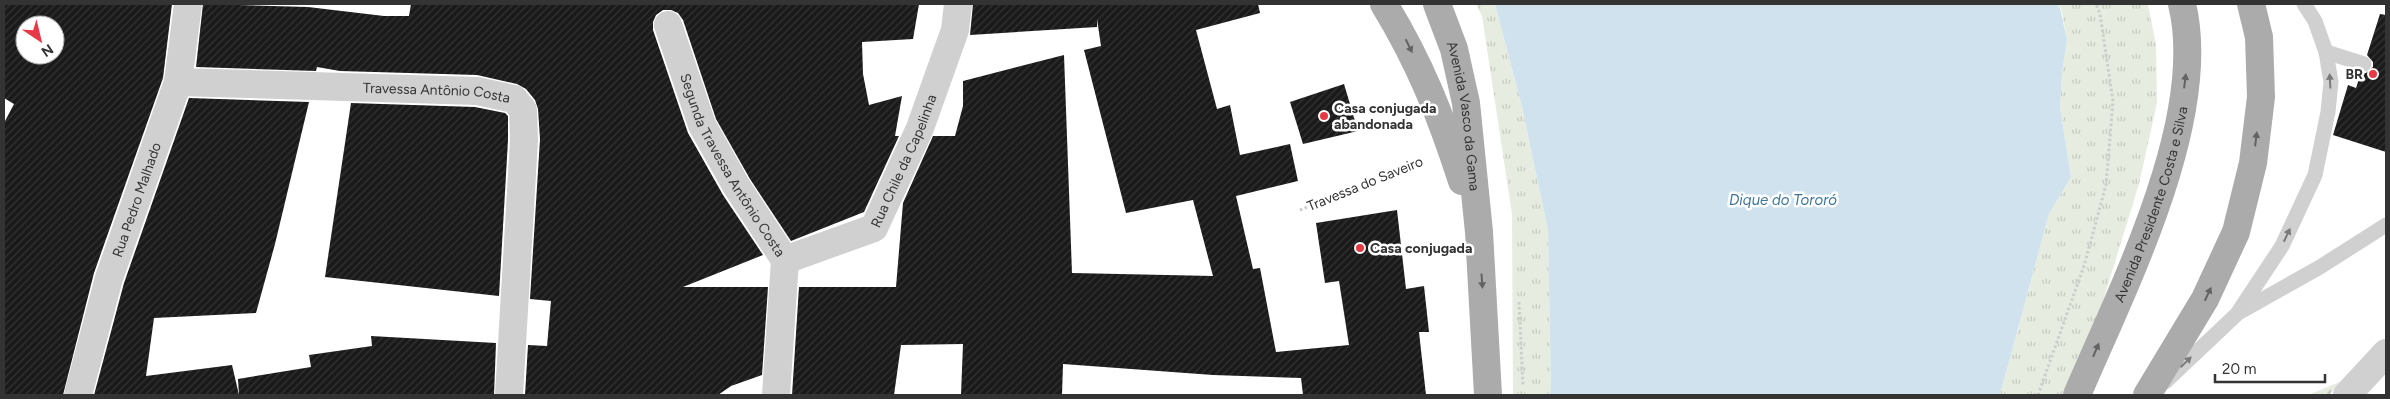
<svg xmlns="http://www.w3.org/2000/svg" width="2390" height="399" font-family="Figtree,sans-serif">
<style>
.forest{fill:url(#forest-firs)}
.park{fill:url(#park-tufts)}
.water{fill:#cfe2ee}
.building{fill:url(#building-hatch);fill-rule:evenodd}
.lines{fill:none;stroke-linecap:round;stroke-linejoin:round}
.path{stroke:#cdcdcd;stroke-width:3;stroke-dasharray:2.5 2.5;stroke-linecap:butt}
.lane{stroke:#d0d0d0;stroke-width:15}
.street{stroke:#d0d0d0;stroke-width:28}
.primary{stroke:#ababab;stroke-width:28}
.oneway{fill:#636363}
.oneway2{fill:#7a7a7a}
.poi-dot{fill:#e63946;stroke:#fff;stroke-width:2}
.labels{text-anchor:middle;dominant-baseline:central;stroke-width:5;stroke-linejoin:round;paint-order:stroke}
.poi-label{font-size:14px;font-weight:bold;fill:#333;stroke:#fff;text-anchor:start}
.street-label{font-size:14px;fill:#333;stroke:#fff}
.water-label{font-size:15px;font-style:italic;fill:#3f7597;stroke:#fff}
</style>
<defs>
<pattern id="forest-firs" width="22" height="20" patternUnits="userSpaceOnUse" patternTransform="scale(1.25)"><rect width="22" height="20" fill="#e6ecdf"/><path d="M5 1l3.5 6h-7zM16 11l3.5 6h-7z" fill="#c6cbc0"/></pattern>
<pattern id="park-tufts" width="24" height="20" patternUnits="userSpaceOnUse" patternTransform="scale(1.25)"><rect width="24" height="20" fill="#e6ecdf"/><path d="M3 7l-1-3M5 7V3M7 7l1-3M15 17l-1-3M17 17v-4M19 17l1-3" fill="none" stroke="#c6cbc0"/></pattern>
<pattern id="building-hatch" width="6" height="6" patternUnits="userSpaceOnUse" patternTransform="scale(1.25)"><rect width="6" height="6" fill="#1a1a1a"/><path d="M-1 1l2-2M0 6l6-6M5 7l2-2" fill="none" stroke="#333"/></pattern>
</defs>
<rect width="100%" height="100%" fill="#fff"/>
<path class="forest" d="M2342,381L2329,395H2308Z"/>
<g class="park">
<path d="M1476,4H1495L1522,107L1548,230L1551,395H1513L1512,214L1482,16Z"/>
<path d="M2057,4H2148L2156,45L2157,103L2139,184L2074,395H2000L2049,214L2071,177L2060,107L2062,73L2067,40L2061,8Z"/>
</g>
<path class="water" d="M1495,4H2057L2060,8L2067,40L2062,73L2060,107L2071,177L2049,214L2000,395H1551L1548,230L1522,107Z"/>
<g class="building">
<path d="M4,4H172L163,78L94,273L63,395H4V123L14,104L4,98ZM25,25H55V55H25Z"/>
<path d="M203,4L308,7L384,16H409L411,4H919L913,39L862,42L863,74L869,105L902,96L895,136H899L864,212L791,241L750,179L716,119L683,20L678,13L671,10H663L656,15L653,22V30L688,133L723,195L763,255L683,287H768L762,375L731,386L718,395H525L528,345L547,346L551,301L530,299L540,139L538,109L535,100L526,89L517,84L477,75L340,71L317,67L316,71L196,67Z"/>
<path d="M973,4H1258L1260,13L1196,30L1217,109L1230,105L1240,155L1290,144L1298,181L1236,196L1253,269L1260,268L1276,352L1349,345L1339,281L1325,283L1316,223L1397,210L1406,289L1424,286L1429,332H1419L1426,395H1303L1301,378L1213,375L1063,364L1062,395H961L963,344L901,345L894,395H792L799,287H896L903,203L933,136H955L963,106V81L1064,55L1072,273L1213,276L1193,200L1126,213L1084,50L1101,46L1097,19V27L970,35Z"/>
<path d="M2380,14L2386,15V152L2333,135L2348,85L2356,88L2361,73H2366L2373,67V62L2367,55Z"/>
<path d="M1344,84L1358,131L1303,144L1290,102Z"/>
<path d="M189,98L309,102L275,244L256,313L154,318L146,376L232,365L239,395H94L124,283Z"/>
<path d="M351,103L475,107L505,113L508,116V140L499,296L325,277Z"/>
<path d="M371,336L496,343L494,395H239L238,379L311,367L309,355L372,346Z"/>
</g>
<g class="lines">
<g class="path">
<path d="M1300,210L1421,161"/>
<path d="M1519,302L1523,386"/>
<path d="M2038,395L2084,266L2106,185L2113,101L2100,14L2096,4"/>
</g>
<g class="lane">
<path d="M2326,52L2364,64"/>
<path d="M2240,312L2320,267L2386,225"/>
<path d="M2165,382L2237,314L2282,246L2315,175L2328,112L2331,82L2326,52L2315,21L2304,4"/>
</g>
<g class="street">
<path id="s1" d="M668,25L702,125L737,187L785,260L776,395"/>
<path id="s2" d="M178,82L477,91L514,99L523,110L524,140L509,395"/>
<path id="s3" d="M785,260L874,228L920,128L955,30L958,4"/>
<path id="s4" d="M78,395L109,278L178,82L188,4"/>
<path d="M2347,395L2386,353"/>
</g>
<g class="primary">
<path d="M1384,4C1420,63 1441,116 1462,181"/>
<path id="s5" d="M1437,4L1454,49L1466,103L1479,232L1488,395"/>
<path id="s6" d="M2077,395C2122,289 2210,119 2182,4"/>
<path d="M2147,395L2205,299L2236,232L2253,163L2261,97L2259,37L2251,4"/>
</g>
</g>
<defs><path id="oneway-solid" d="M-6-.8H1V-3.2L6.5 0L1 3.2V.8H-6Z" transform="scale(1.25)"/></defs>
<g class="oneway">
<use href="#oneway-solid" transform="translate(1409 46) rotate(64)"/>
<use href="#oneway-solid" transform="translate(2185 81) rotate(-83)"/>
<use href="#oneway-solid" transform="translate(2256 139) rotate(-83)"/>
<use href="#oneway-solid" transform="translate(1482 281) rotate(86)"/>
<use href="#oneway-solid" transform="translate(2208 294) rotate(-65)"/>
<use href="#oneway-solid" transform="translate(2096 350) rotate(-67)"/>
</g>
<g class="oneway2">
<use href="#oneway-solid" transform="translate(2330 81) rotate(-93)"/>
<use href="#oneway-solid" transform="translate(2287 235) rotate(-65)"/>
<use href="#oneway-solid" transform="translate(2186 362) rotate(-44)"/>
</g>
<g class="poi-dot">
<circle cx="2373" cy="74" r="5"/>
<circle cx="1324" cy="116" r="5"/>
<circle cx="1360" cy="248" r="5"/>
</g>
<g class="labels">
<g class="poi-label">
<text x="2363" y="74" text-anchor="end">BR</text>
<text x="1334" y="108">Casa conjugada<tspan x="1334" dy="16">abandonada</tspan></text>
<text x="1370" y="248">Casa conjugada</text>
</g>
<g class="street-label">
<text stroke="none"><textPath href="#s2" startOffset="259">Travessa Antônio Costa</textPath></text>
<text stroke="none"><textPath href="#s5" startOffset="116">Avenida Vasco da Gama</textPath></text>
<text stroke="none"><textPath href="#s3" startOffset="168">Rua Chile da Capelinha</textPath></text>
<text stroke="none"><textPath href="#s1" startOffset="155">Segunda Travessa Antônio Costa</textPath></text>
<text transform="translate(1365 184) rotate(-22)">Travessa do Saveiro</text>
<text stroke="none"><textPath href="#s4" startOffset="204">Rua Pedro Malhado</textPath></text>
<text stroke="none"><textPath href="#s6" startOffset="205">Avenida Presidente Costa e Silva</textPath></text>
</g>
<g class="water-label">
<text x="1783" y="200">Dique do Tororó</text>
</g>
</g>
<rect width="2390" height="399" fill="none" stroke="#333333" stroke-width="10"/>
<g transform="translate(40 40) rotate(145)"><circle r="24" fill="#ffffff" stroke="#adadad"/>
<path d="M0-4L9 19L0 12L-9 19Z" fill="#e63946"/>
<text y="-8" font-size="14" font-weight="bold" text-anchor="middle" fill="#333333">N</text>
</g>
<path d="M2215 374v8h110v-8" fill="none" stroke="#333333" stroke-width="2.5"/>
<text x="2222" y="374" font-size="15" fill="#333333" stroke="#ffffff" stroke-width="4" paint-order="stroke">20 m</text>
</svg>
